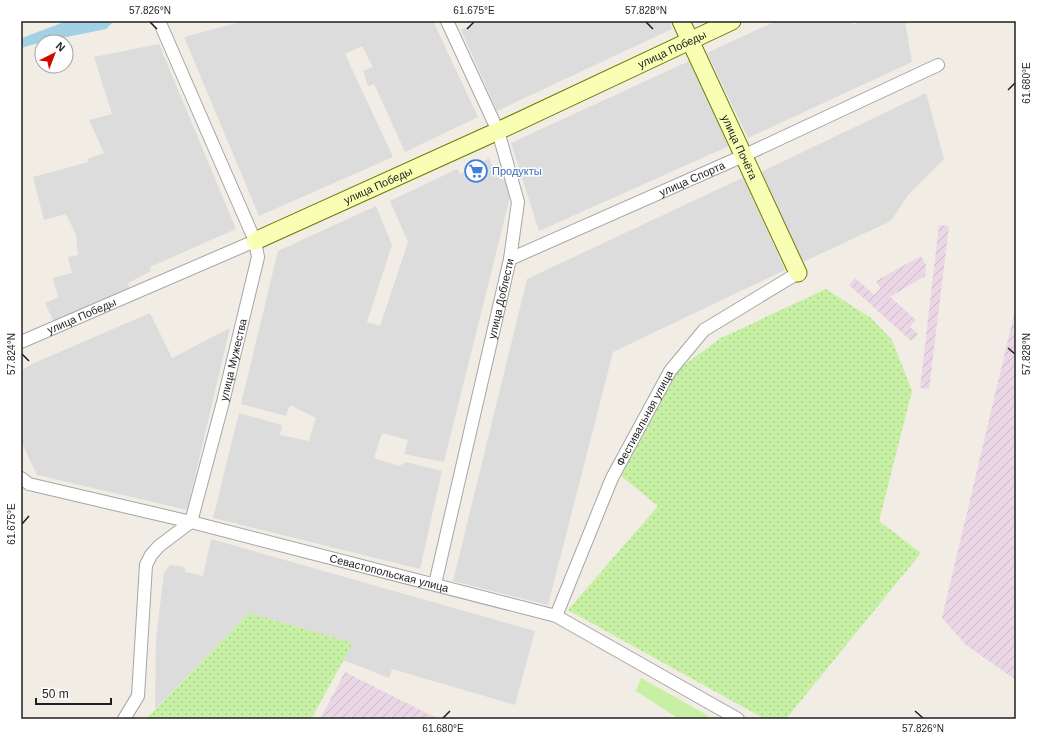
<svg xmlns="http://www.w3.org/2000/svg" width="1037" height="740" font-family="Helvetica,sans-serif">
<style>
.residential{fill:#dddcdc}
.industrial{fill:url(#industrial-furrows)}
.grass{fill:#c7f0a5}
.garden{fill:url(#garden-dots)}
.water{fill:#a1d1e3}
.lines{fill:none;stroke-linecap:round;stroke-linejoin:round}
.street-casing{stroke:#a6a6a6;stroke-width:14}
.secondary-casing{stroke:#697c00;stroke-width:19}
.street{stroke:#fff;stroke-width:12}
.secondary{stroke:#f8ffb4;stroke-width:17}
.ticks{fill:none;stroke:#1f1f1f;stroke-width:1.5}
.labels{text-anchor:middle;dominant-baseline:central;stroke-width:3;stroke-linejoin:round;paint-order:stroke}
.street-label{font-size:11px;fill:#1f1f1f;stroke:#fff}
.shop-label{font-size:11px;fill:#366cbe;stroke:#fff;text-anchor:start}
.neatline{fill:none;stroke:#1f1f1f;stroke-width:1.5}
.ticks-label{font-size:10px;text-anchor:middle;fill:#1f1f1f}
</style>
<defs>
<pattern id="industrial-furrows" width="10" height="10" patternUnits="userSpaceOnUse"><rect width="10" height="10" fill="#ebd6e6"/><path d="M-1 1l2-2M0 10L10 0M9 11l2-2" fill="none" stroke="#c9b7c5"/></pattern>
<pattern id="garden-dots" width="8" height="8" patternUnits="userSpaceOnUse"><rect width="8" height="8" fill="#c7f0a5"/><path d="M2 2h.1M6 6h.1" fill="none" stroke="#aacd8e" stroke-width="1.8" stroke-linecap="round"/></pattern>
</defs>
<rect width="100%" height="100%" fill="#f1ede4"/>
<g class="residential">
<path d="M244,21H433L478,117L405,152L374,84L368,86L363,71L373,67L362,46L345,54L393,157L259,216L184,37Z"/>
<path d="M480,21H669L672,29L497,111L461,30Z"/>
<path d="M776,21H851L853,25L862,21H905L912,62L748,138L707,53Z"/>
<path d="M159,44L236,229L150,267L151,271L128,283L130,289L54,322L45,303L58,297L53,278L72,273L68,257L78,255L76,235L66,214L44,220L33,177L88,162L87,159L104,153L89,120L112,114L94,57Z"/>
<path d="M689,61L729,146L539,231L511,143Z"/>
<path d="M926,93L944,159L908,195L891,221L803,262L761,172Z"/>
<path d="M489,158L496,176L506,181L510,197L444,462L404,454L408,440L382,433L374,458L399,466L406,462L442,471L420,569L213,518L239,413L282,425L280,435L309,441L316,418L290,405L286,416L241,404L278,251L376,206L392,245L367,322L380,326L408,242L390,201L457,169L461,174Z"/>
<path d="M744,177L785,270L613,352L548,605L453,581L527,279Z"/>
<path d="M150,313L172,358L230,328L187,510L37,475L21,441V371L32,364Z"/>
<path d="M211,539L535,631L515,705L392,669L389,678L343,660L352,643L249,613L155,709L156,640L164,573L170,565L184,567L186,572L203,576Z"/>
</g>
<g class="industrial">
<path d="M939,225L949,226L929,389L920,388Z"/>
<path d="M921,256L926,265L925,276L890,297L916,320L910,327L918,334L911,341L849,285L855,278L874,295L880,288L876,281Z"/>
<path d="M1016,306V680L966,645L942,618Z"/>
<path d="M345,672L438,719H320Z"/>
</g>
<path class="grass" d="M641,678L707,715L709,719H679L636,691Z"/>
<g class="garden">
<path d="M826,289L871,318L892,340L912,391L879,521L921,553L786,719H765L568,610L658,506L621,476L676,371L721,338Z"/>
<path d="M249,613L353,643L311,719H146Z"/>
</g>
<path class="water" d="M67,21H110L112,23L106,29L42,42L21,48V39L27,36Z"/>
<g class="lines">
<g class="street-casing">
<g id="street">
<path id="s1" d="M510,259L743,156L938,65"/>
<path id="s2" d="M21,342L255,241"/>
<path id="s3" d="M21,478L29,484L191,522L556,616L738,719"/>
<path id="s4" d="M435,584L510,259L518,202L498,131L447,21"/>
<path id="s5" d="M556,616L612,478L670,371L704,330L798,273"/>
<path id="s6" d="M124,719L138,696L146,565L151,555L159,546L191,522L223,402L258,257L255,241L160,23L158,21"/>
</g>
</g>
<g class="secondary-casing">
<g id="secondary">
<path id="s7" d="M681,21L798,273"/>
<path id="s8" d="M255,241L498,131L732,21"/>
</g>
</g>
<use href="#street" class="street"/>
<use href="#secondary" class="secondary"/>
</g>
<path class="ticks" d="M150,22L157,29M646,22L653,29M467,29L474,22M1008,90L1015,83M1008,348L1015,354M22,354L29,361M22,524L29,516M915,711L923,718M443,718L450,711"/>
<defs>
<g id="supermarket-ring" transform="scale(1.15)"><circle r="9.5" fill="#fff" stroke="#3f7fe0" stroke-width="1.5"/><path d="M-6-5.5h2.5l.6 2H6L4.5 2H-2.5L-4.4-4H-6ZM-1.5 3.2a1.3 1.3 0 1 0 .1 0ZM3 3.2a1.3 1.3 0 1 0 .1 0Z" fill="#3f7fe0"/></g>
</defs>
<g fill-rule="evenodd">
<use href="#supermarket-ring" x="476" y="171"/>
</g>
<g class="labels">
<g class="street-label">
<text stroke="none"><textPath href="#s8" startOffset="459">улица Победы</textPath></text>
<text stroke="none"><textPath href="#s7" startOffset="139">улица Почёта</textPath></text>
<text stroke="none"><textPath href="#s1" startOffset="199">улица Спорта</textPath></text>
<text stroke="none"><textPath href="#s8" startOffset="135">улица Победы</textPath></text>
<text stroke="none"><textPath href="#s4" startOffset="293">улица Доблести</textPath></text>
<text stroke="none"><textPath href="#s2" startOffset="66">улица Победы</textPath></text>
<text stroke="none"><textPath href="#s6" startOffset="389">улица Мужества</textPath></text>
<text stroke="none"><textPath href="#s5" startOffset="217">Фестивальная улица</textPath></text>
<text stroke="none"><textPath href="#s3" startOffset="381">Севастопольская улица</textPath></text>
</g>
<g class="shop-label">
<text x="492" y="171">Продукты</text>
</g>
</g>
<rect width="1037" height="740" fill="none" stroke="#ffffff" stroke-width="44"/>
<g transform="translate(54 54) rotate(42)"><circle r="19" fill="#ffffff" stroke="#a5a5a5"/>
<path d="M0-3L7 15L0 10L-7 15Z" fill="#ce0900"/>
<text y="-6" font-size="11" font-weight="bold" text-anchor="middle" fill="#1f1f1f">N</text>
</g>
<path d="M36 698v6h75v-6" fill="none" stroke="#1f1f1f" stroke-width="2"/>
<text x="42" y="698" font-size="12" fill="#1f1f1f" stroke="#ffffff" stroke-width="3" paint-order="stroke">50 m</text>
<rect x="22" y="22" width="993" height="696" class="neatline"/>
<g class="ticks-label">
<text x="150" y="14">57.826°N</text>
<text x="474" y="14">61.675°E</text>
<text x="646" y="14">57.828°N</text>
<text transform="translate(1026 83) rotate(-90)" y="4">61.680°E</text>
<text transform="translate(11 354) rotate(-90)" y="4">57.824°N</text>
<text transform="translate(1026 354) rotate(-90)" y="4">57.828°N</text>
<text transform="translate(11 524) rotate(-90)" y="4">61.675°E</text>
<text x="443" y="732">61.680°E</text>
<text x="923" y="732">57.826°N</text>
</g>
</svg>
